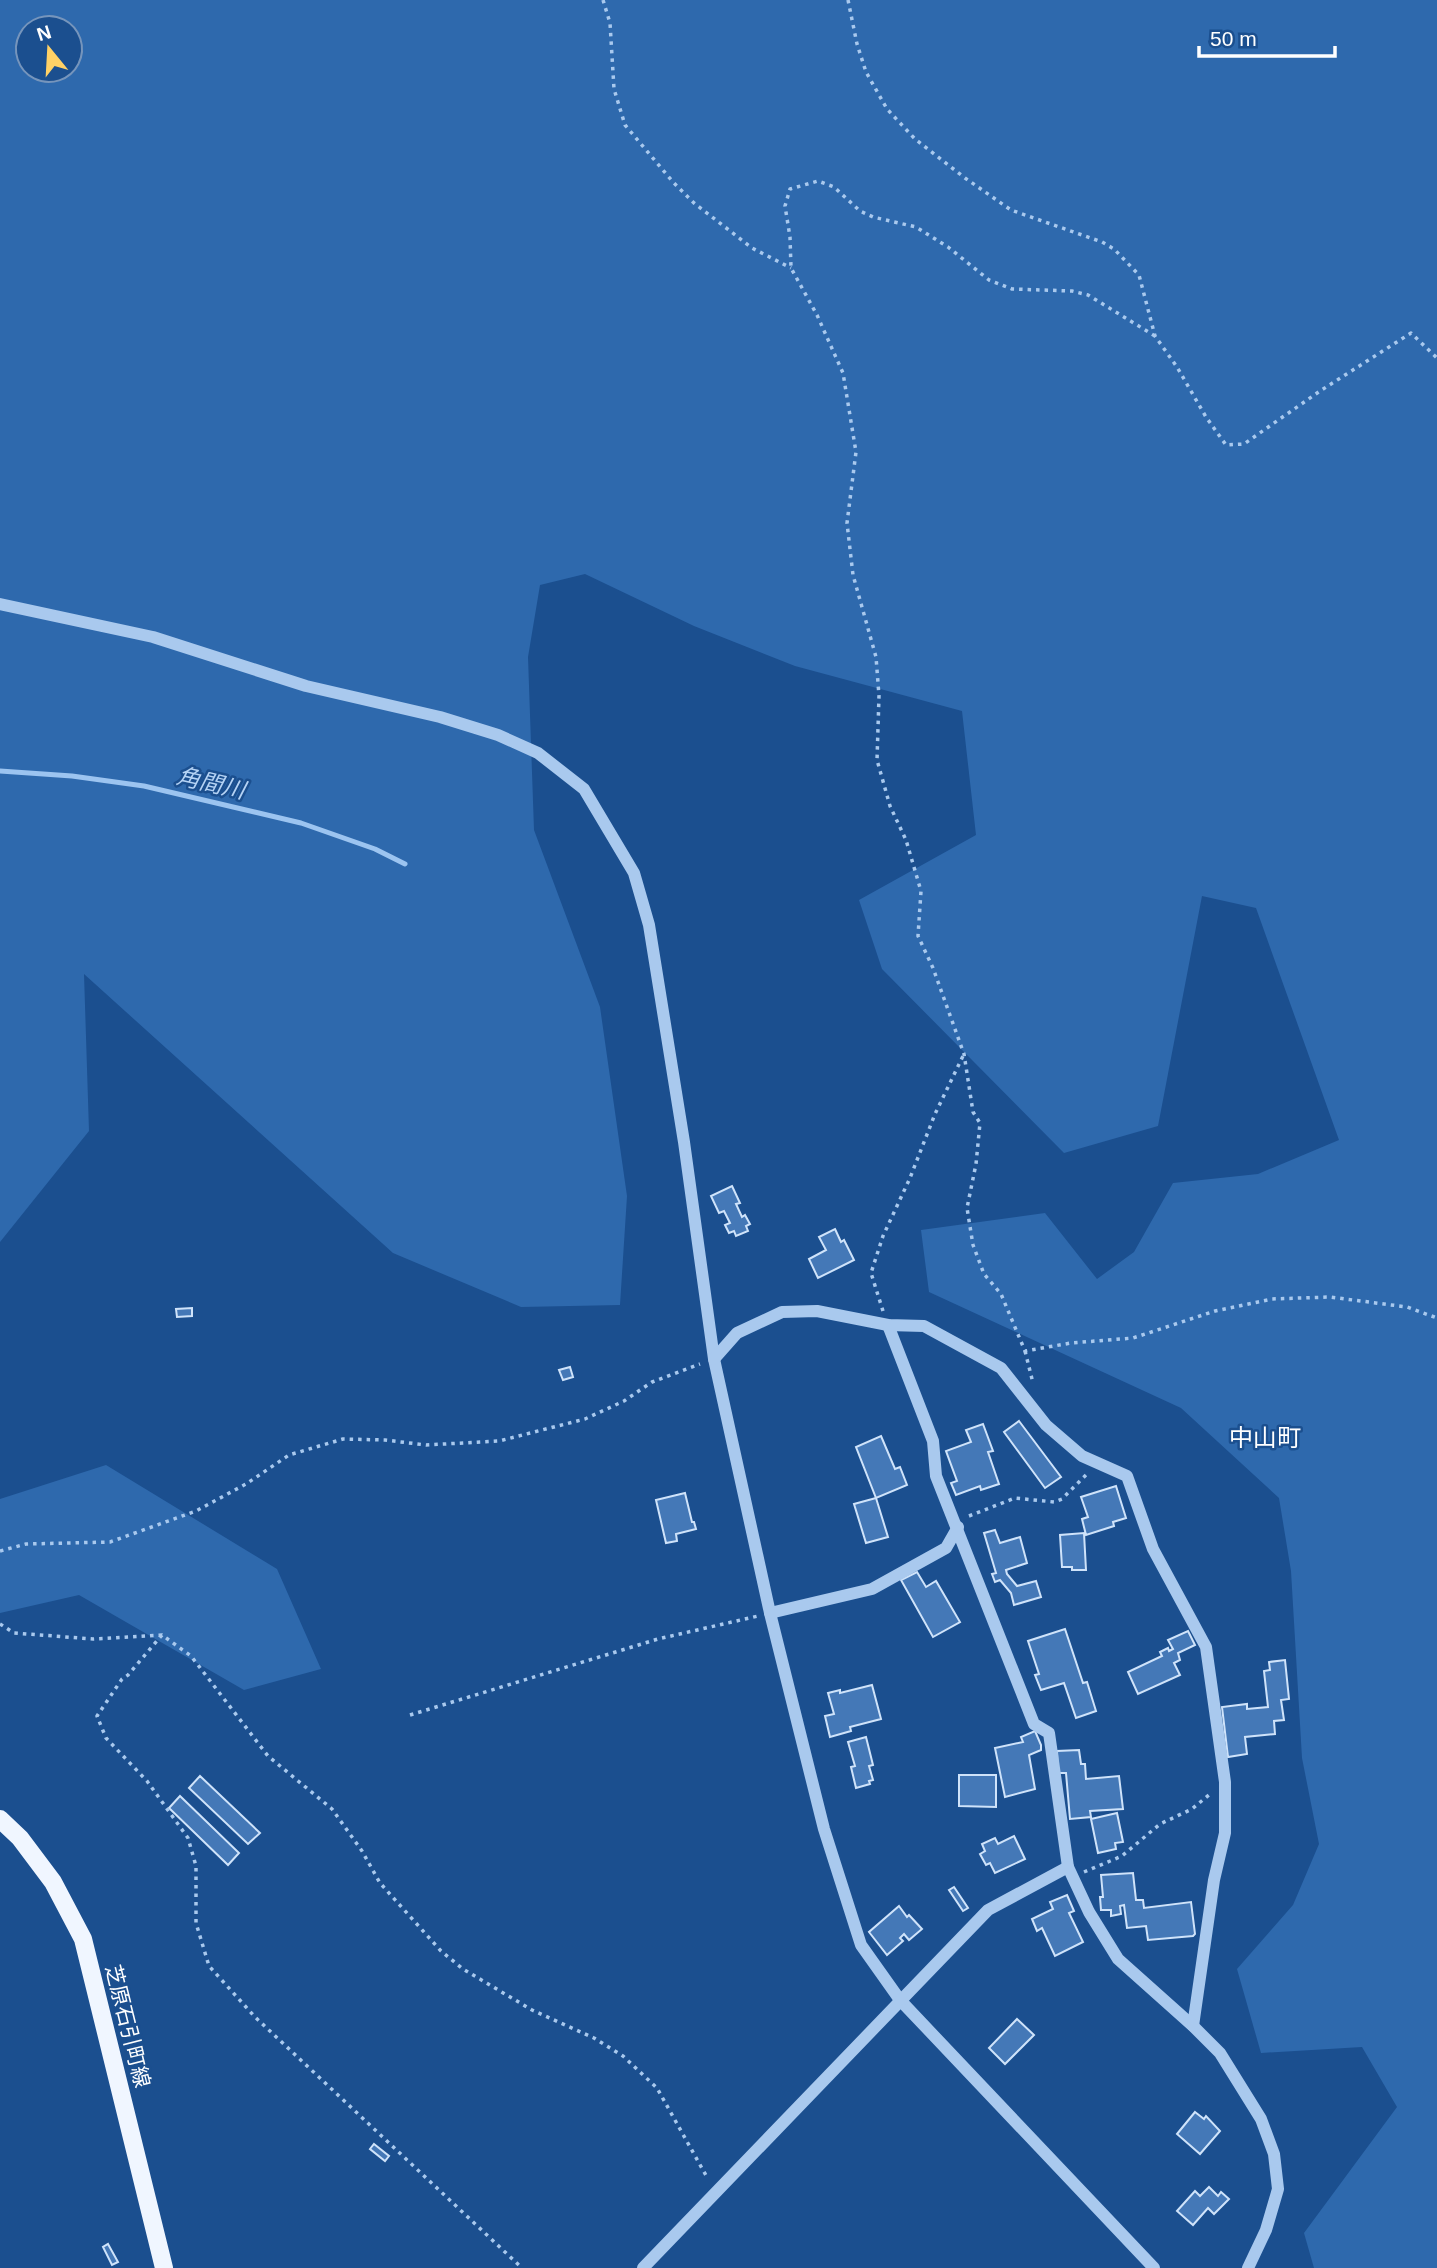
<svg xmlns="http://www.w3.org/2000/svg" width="1437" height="2268" font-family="Arial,'Noto Sans JP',sans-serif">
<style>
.green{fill:#2e69ad;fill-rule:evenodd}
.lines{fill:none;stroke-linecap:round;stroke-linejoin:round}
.stream{stroke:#9cc4f0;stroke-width:5}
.building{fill:#4478b7;stroke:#cfe3fa;stroke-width:2}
.path{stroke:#a9c9ee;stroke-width:3.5;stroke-dasharray:3.5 5;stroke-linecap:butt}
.minor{stroke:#a9c9ee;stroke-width:12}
.major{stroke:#f0f6ff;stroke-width:18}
.labels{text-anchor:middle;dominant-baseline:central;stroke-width:5;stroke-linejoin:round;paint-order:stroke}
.street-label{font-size:21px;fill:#fff;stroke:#1b4f8f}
.water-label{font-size:23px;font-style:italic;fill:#b5d3f5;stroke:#1b4f8f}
.quarter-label{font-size:24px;fill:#fff;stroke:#1b4f8f}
</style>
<rect width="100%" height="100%" fill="#1b4f8f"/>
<g class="green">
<path d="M0,0H1437V2268H1314L1304,2233L1397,2107L1362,2047L1261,2053L1237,1969L1293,1905L1319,1844L1302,1758L1291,1571L1279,1498L1181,1408L929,1292L921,1230L1045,1213L1097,1279L1134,1252L1173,1183L1258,1174L1339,1140L1256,908L1202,896L1158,1126L1064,1153L882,969L859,900L976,835L962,711L795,666L694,626L585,574L540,585L528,657L534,830L600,1007L627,1196L620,1305L521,1307L393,1253L84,974L89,1131L0,1242ZM28,28H70V70H28Z"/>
<path d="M106,1465L277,1569L321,1669L244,1690L79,1595L0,1613V1499Z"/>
</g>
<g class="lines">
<path class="stream" d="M0,771L72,776L144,786L301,823L375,849L405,864"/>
</g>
<g class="building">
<path d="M732,1186L740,1203L736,1204L742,1217L745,1215L750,1224L746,1226L748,1231L736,1236L734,1231L729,1233L725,1225L730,1223L724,1211L719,1213L711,1196Z"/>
<path d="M835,1229L841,1242L844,1240L854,1260L818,1278L809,1259L826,1250L819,1237Z"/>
<path d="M192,1308V1316L177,1317L176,1309Z"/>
<path d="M570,1367L573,1377L563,1380L559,1370Z"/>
<path d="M1019,1421L1061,1477L1045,1488L1004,1432Z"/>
<path d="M983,1424L993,1451L988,1452L999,1484L981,1490L980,1486L956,1495L951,1483L957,1481L946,1451L971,1442L966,1430Z"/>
<path d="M881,1436L895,1469L900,1467L907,1485L876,1498L856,1447Z"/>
<path d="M1116,1486L1126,1518L1113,1522L1114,1526L1086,1535L1082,1519L1088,1517L1081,1497Z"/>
<path d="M685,1493L692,1522H694L696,1529L676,1534L677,1541L666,1543L656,1500Z"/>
<path d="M876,1498L888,1537L866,1543L854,1504Z"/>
<path d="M995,1530L1000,1543L1020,1537L1027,1563L1006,1570L1007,1574L1017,1586L1036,1581L1041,1597L1014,1605L1011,1593L1000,1580L995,1582L992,1574L996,1573L984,1533Z"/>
<path d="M1084,1533L1086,1570H1072V1567H1062L1060,1535Z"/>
<path d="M917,1572L926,1587L936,1581L960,1622L933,1637L901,1580Z"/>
<path d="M1065,1629L1083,1683L1087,1682L1096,1711L1076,1718L1064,1683L1041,1690L1035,1675L1039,1674L1028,1641Z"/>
<path d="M1188,1631L1195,1645L1178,1653L1180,1660L1174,1663L1180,1675L1138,1694L1128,1672L1162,1656L1160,1652L1168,1648L1169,1651L1173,1649L1168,1640Z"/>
<path d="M1285,1660L1289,1699L1281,1700L1284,1720L1274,1721L1275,1734L1245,1737L1247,1754L1228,1757L1222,1707L1247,1704V1709L1268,1707L1264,1671L1270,1670L1269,1662Z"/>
<path d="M872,1685L881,1719L850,1727L851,1731L830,1737L825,1716L834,1714L828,1693L840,1690V1693Z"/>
<path d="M1035,1731L1041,1745V1750L1029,1755L1035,1789L1005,1797L995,1748L1023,1742L1021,1737Z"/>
<path d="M866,1737L873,1765L869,1766L873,1780L869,1781L870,1784L856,1788L851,1767L855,1766L848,1742Z"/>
<path d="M1079,1750L1081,1764H1085L1086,1779L1119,1776L1123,1809L1090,1811L1091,1817L1070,1819L1066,1773H1058L1057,1751Z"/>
<path d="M959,1775H996V1807L959,1806Z"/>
<path d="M200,1776L260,1833L248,1844L189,1788Z"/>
<path d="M180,1796L239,1853L228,1865L169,1808Z"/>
<path d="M1117,1813L1123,1842L1115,1843L1116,1849L1098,1853L1091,1819Z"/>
<path d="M1014,1836L1025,1859L995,1873L990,1863L986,1865L980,1854L985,1851L982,1844L995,1838L998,1844Z"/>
<path d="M1133,1873L1136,1900H1143L1144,1908L1191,1902L1195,1934L1193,1936L1148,1940L1146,1926L1127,1928L1124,1905L1120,1906L1121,1914L1111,1916V1910H1101L1100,1897H1103L1101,1875Z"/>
<path d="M954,1887L968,1908L963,1911L949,1890Z"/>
<path d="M1067,1895L1074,1911L1069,1913L1083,1942L1055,1956L1042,1928L1037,1931L1032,1919L1053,1909L1050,1902Z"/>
<path d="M899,1906L907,1917L909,1915L922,1929L909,1940L904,1934L900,1938L903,1941L887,1955L869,1932Z"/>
<path d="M1017,2019L1034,2035L1005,2064L989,2048Z"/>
<path d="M1195,2112L1204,2119L1206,2116L1220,2131L1200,2154L1177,2134Z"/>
<path d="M374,2144L389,2156L385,2161L370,2149Z"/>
<path d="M1209,2187L1218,2196L1221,2192L1229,2199L1214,2214L1208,2208L1193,2225L1177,2211L1195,2191L1200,2196Z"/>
<path d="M108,2244L118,2262L112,2265L103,2247Z"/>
</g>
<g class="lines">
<g class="path">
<path d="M603,0L610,23L614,89L625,125L673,182L694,203L752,248L791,268"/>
<path d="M848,0L857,44L866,72L887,109L915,139L965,178L1011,210L1102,242L1114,249L1139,275L1155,336L1177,367L1206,417L1226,445L1244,444L1320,391L1411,333L1437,358"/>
<path d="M1155,336L1088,295L1072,291L1012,289L989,280L948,247L916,227L873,217L860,211L834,187L818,181L790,189L785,206L790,237L791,268L817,315L843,373L856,452L847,523L853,575L876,657L879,696L877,760L890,806L906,840L921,891L918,936L933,968L964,1054L973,1112L980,1123L976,1164L967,1208L973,1245L984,1274L1001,1294L1025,1351L1071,1343L1133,1338L1215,1311L1272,1299L1330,1297L1407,1307L1437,1318"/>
<path d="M883,1311L871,1273L883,1236L910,1178L935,1114L963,1056"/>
<path d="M1025,1351L1033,1383"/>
<path d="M969,1516L1015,1498L1054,1502L1062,1499L1087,1474"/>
<path d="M0,1551L26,1544L110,1542L196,1511L246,1484L289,1455L343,1439L385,1440L426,1445L499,1441L585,1419L624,1401L652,1382L700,1364"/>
<path d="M0,1624L14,1633L93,1639L162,1635L191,1656L268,1756L332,1809L362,1851L380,1883L441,1951L463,1969L532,2010L594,2038L623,2056L657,2088L708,2179"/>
<path d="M162,1635L128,1675L122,1679L97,1716L106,1738L147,1781L188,1838L196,1866V1923L209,1966L255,2017L522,2268"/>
<path d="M410,1715L658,1639L758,1616"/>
<path d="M1084,1872L1122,1856L1160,1824L1192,1809L1210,1794"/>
</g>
<g class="minor">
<path d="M0,604L153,637L306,686L440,717L498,735L538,753L584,789L634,873L649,925L684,1142L714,1359L770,1613L824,1829L861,1945L900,2000L1154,2268"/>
<path d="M888,1325L933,1441L936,1476L1034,1724L1049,1733L1068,1867L1089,1912L1118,1959L1193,2026L1220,2053L1261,2119L1274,2154L1278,2189L1266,2230L1248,2268"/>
<path d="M714,1359L737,1333L782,1312L817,1311L888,1325L924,1326L1001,1368L1046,1425L1082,1456L1127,1476L1153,1549L1206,1647L1225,1782V1833L1214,1880L1193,2026"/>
<path d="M770,1613L872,1589L946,1548L958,1527"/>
<path d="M643,2268L988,1910L1068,1867"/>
</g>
<path class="major" d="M0,1819L20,1838L53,1882L83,1939L164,2268"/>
</g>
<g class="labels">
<g class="street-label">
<text transform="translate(128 2026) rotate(76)">芝原石引町線</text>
</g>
<g class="water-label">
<text transform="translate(211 783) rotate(13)">角間川</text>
</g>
<g class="quarter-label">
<text x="1265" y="1437">中山町</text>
</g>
</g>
<g transform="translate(49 49) rotate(342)"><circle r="33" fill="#1b4f8f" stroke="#7695bc" stroke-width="2"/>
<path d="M0-5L12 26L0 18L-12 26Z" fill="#ffd166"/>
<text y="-10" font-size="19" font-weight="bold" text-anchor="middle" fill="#ffffff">N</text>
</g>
<path d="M1199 46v10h136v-10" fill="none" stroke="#ffffff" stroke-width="3.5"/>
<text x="1210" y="46" font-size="21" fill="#ffffff" stroke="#1b4f8f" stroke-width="5" paint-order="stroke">50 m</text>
</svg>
